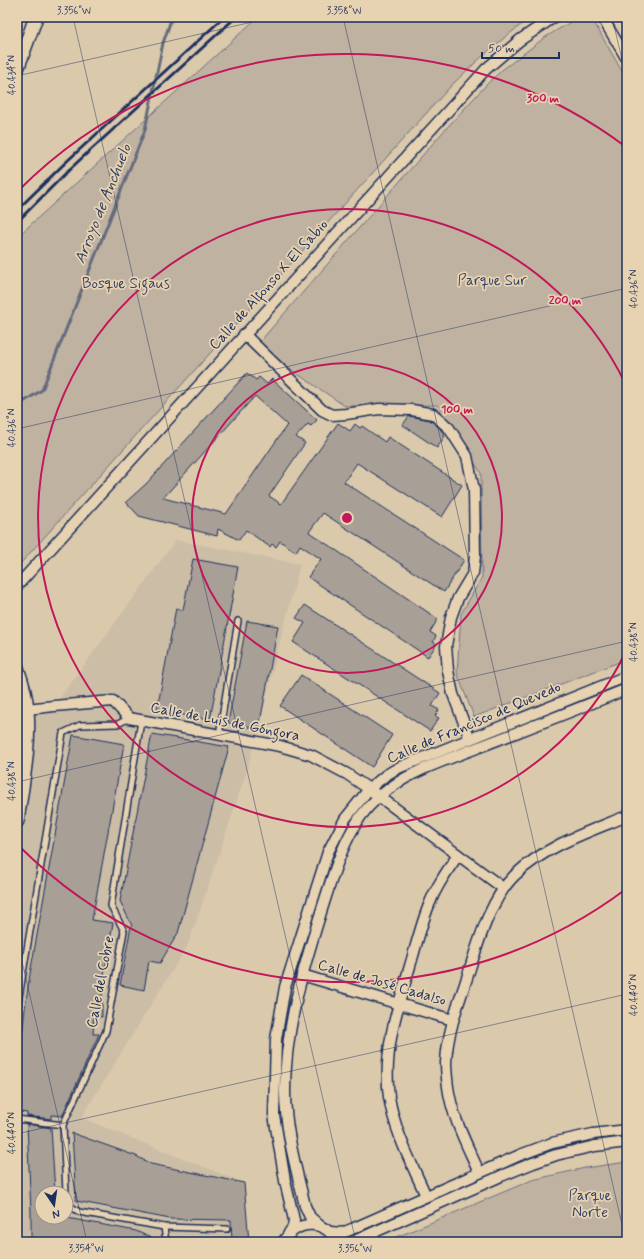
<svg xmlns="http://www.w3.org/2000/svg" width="644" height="1259" font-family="Mynerve,sans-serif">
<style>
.built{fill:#ccbda6;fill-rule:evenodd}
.green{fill:#bfb2a1;stroke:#6d7080}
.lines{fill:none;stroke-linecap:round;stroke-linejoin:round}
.stream{stroke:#656a7d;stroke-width:3}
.building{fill:#a8a097;stroke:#1b2f5e;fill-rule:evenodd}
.service-casing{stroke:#1b2f5e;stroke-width:8}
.minor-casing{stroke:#1b2f5e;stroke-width:13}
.tertiary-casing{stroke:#1b2f5e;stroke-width:16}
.service{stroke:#e7d3b1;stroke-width:5}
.minor{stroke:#e7d3b1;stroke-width:10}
.tertiary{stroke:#e7d3b1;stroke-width:13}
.rail{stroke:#1b2f5e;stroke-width:3}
.ticks{fill:none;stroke:#1b2f5e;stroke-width:1;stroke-opacity:0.45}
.ring{fill:none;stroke:#c2185b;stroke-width:2}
.labels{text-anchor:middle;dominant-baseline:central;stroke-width:3.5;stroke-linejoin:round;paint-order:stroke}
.park-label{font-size:15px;fill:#344368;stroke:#e7d3b1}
.street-label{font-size:15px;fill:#1b2f5e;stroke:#e7d3b1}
.water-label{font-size:16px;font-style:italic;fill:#344368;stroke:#e7d3b1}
.centre{fill:#c2185b;stroke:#e7d3b1;stroke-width:2}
.ring-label{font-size:12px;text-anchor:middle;font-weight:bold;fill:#c2185b;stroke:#e7d3b1;stroke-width:3.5;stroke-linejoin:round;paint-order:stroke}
.neatline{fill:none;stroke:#1b2f5e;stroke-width:1.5}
.ticks-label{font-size:10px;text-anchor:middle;fill:#1b2f5e}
</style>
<rect width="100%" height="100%" fill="#dbc9ac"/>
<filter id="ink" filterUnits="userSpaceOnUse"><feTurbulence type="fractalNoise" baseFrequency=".025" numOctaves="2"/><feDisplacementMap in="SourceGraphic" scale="8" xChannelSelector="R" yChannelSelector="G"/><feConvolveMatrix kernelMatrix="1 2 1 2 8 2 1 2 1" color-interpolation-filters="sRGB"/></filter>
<g filter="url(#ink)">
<path class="built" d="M176,540L300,564L247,771L188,945L81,1118L244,1183L249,1242H17V821L27,709L54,706ZM42,1193H66V1217H42Z"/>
<g class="green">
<path d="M258,17H532C502,38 476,61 450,87L21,563L17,567L21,570L17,574V237Z"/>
<path d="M579,17H591L627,80V659L474,717L457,673L461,614L482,577L481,473L437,405L345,406L256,346L442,133L487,84L502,70L544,38Z"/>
<path d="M627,1162V1242H385L532,1180L585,1168Z"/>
</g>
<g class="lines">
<path class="stream" d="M17,406L42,390L145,130L163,43L172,17"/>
</g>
<g class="building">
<path d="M247,373L256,380L259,377L267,384L272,379L317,420L311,426L308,424L296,437L305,443L269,496L281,504L338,423L350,431L355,424L360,428L362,426L385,442L388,437L462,485L442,517L357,463L344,482L464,560L444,592L323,513L309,532L438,619L430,632L436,636L433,642L437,644L428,657L308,577L321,559L300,545L296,552L280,541L276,547L272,544L270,547L246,530L239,540L218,529L217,536L139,516L126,502L146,484ZM255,396L287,425L226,514L163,498Z"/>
<path d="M409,416L430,420L439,427L445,436L437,448L403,425Z"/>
<path d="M193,559L238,567L210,720L157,710L176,608L183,610Z"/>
<path d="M305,605L440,693L432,706L439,710L435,716L439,718L430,731L293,642L305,623L296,618Z"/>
<path d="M247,621L278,626L259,728L228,723Z"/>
<path d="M301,675L392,735L372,767L280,706Z"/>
<path d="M152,734L229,747L178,933L160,963L149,961L144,990L120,985L131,926H132L120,901Z"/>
<path d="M73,735L124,744L92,920L113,923L102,987V1017L94,1016L93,1034H99L62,1116L51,1115V1119L27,1116V1113L20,1112L18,1077L25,1008L30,974Z"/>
<path d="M27,1124L51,1128L55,1193H42V1217H62L136,1231L160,1242H31V1212Z"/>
<path d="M72,1133L136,1156L151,1164L244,1183L249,1242H232L231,1220L170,1219L76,1201Z"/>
</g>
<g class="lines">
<g class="service-casing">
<g id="service">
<path d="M219,735L238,621"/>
<path d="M17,1009L63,733L80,725L118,724L129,718"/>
<path d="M17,1119L63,1125"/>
<path d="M66,1193L63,1125L106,1031L124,931L111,906L141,721"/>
<path d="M66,1196V1203L79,1212L164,1227L227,1229"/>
<path d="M164,1227L166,1242"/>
</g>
</g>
<g class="minor-casing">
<g id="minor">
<path d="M602,17L627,59"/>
<path d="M244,334L322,410L332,415L346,414L379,409L412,410L433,414L449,428L467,456L474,490L475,556L473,573L458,598L451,617L446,646L448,671L453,694L470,739"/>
<path d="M17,586L486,69L520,40L554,17"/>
<path d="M27,709L54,706L113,701L129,718L280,746L311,755L347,774L369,789L503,888"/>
<path d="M302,975L453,1020"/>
<path d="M479,1172C467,1145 452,1117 448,1087C447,1079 446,1071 446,1063C447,1035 457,1007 466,981C477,947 489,900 515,875C547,845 588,832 627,816"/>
<path d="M426,1196C412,1164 395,1133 389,1097C383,1051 397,1009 410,966C416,946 421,925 429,905C436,887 447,871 458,855"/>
<path d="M320,1226L310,1217L305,1206C296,1168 285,1130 285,1091C285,1028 303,969 322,909C331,881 339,853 354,827C362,812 376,798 390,788C416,769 449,759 479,747C528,728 578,709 627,689"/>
<path d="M330,1232L342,1233L352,1229L520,1155L552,1143L593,1134L627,1130"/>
<path d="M289,1233L293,1227L294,1220L285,1181L274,1115L276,1039L285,987L328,852L345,819L369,789L386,775L398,768L627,676"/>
<path d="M283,1242C297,1220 324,1218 337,1242"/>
<path d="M352,1242L501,1176L533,1163L556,1155L595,1146L627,1142"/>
</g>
</g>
<g class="tertiary-casing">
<g id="tertiary">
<path d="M17,69L36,17"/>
<path d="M17,668C22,682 26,696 27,710C30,747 22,785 17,821"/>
</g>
</g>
<use href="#service" class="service"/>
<use href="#minor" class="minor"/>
<use href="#tertiary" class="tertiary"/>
<g class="rail">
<path d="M17,210L65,163L224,17"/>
<path d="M17,222L71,168L236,17"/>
</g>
</g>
</g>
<path class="ticks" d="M73,17L356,1242M343,17L626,1242M612,17L627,81M17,76L274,17M17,429L627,288M17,782L627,641M17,940L87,1242M17,1134L627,994"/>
<g class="ring">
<circle cx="347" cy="518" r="155"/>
<path d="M626 651A309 309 0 1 1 626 385"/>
<path d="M626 889A464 464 0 0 1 19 846M19 190A464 464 0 0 1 626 147"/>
</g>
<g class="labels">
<g class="park-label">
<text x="492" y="281">Parque Sur</text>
<text x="126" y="284">Bosque Sigaus</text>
<text x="590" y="1196">Parque<tspan x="590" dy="17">Norte</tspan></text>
</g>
<g class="street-label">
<text transform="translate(269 285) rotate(-48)">Calle de Alfonso X El Sabio</text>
<text transform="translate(225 722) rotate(11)">Calle de Luis de Góngora</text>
<text transform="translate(474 723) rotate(-23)">Calle de Francisco de Quevedo</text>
<text transform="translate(101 982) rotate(-79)">Calle del Cobre</text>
<text transform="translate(382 983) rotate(16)">Calle de José Cadalso</text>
</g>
<g class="water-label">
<text transform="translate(103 204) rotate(-68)">Arroyo de Anchuelo</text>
</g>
</g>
<circle cx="347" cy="518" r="6" class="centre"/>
<g class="ring-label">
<text x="543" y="102">300 m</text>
<text x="565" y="304">200 m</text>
<text x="457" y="413">100 m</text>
</g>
<rect width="644" height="1259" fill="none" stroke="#e7d3b1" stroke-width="44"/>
<g transform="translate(54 1205) rotate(167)"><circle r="19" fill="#e7d3b1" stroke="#959190"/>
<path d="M0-3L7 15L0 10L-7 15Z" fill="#1b2f5e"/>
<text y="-6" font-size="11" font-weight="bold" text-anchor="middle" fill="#1b2f5e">N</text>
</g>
<path d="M482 52v6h77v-6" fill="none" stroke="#1b2f5e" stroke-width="2"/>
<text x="488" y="52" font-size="12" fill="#1b2f5e" stroke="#e7d3b1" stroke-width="3" paint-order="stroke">50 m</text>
<rect x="22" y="22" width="600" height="1215" class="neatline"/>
<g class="ticks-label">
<text x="74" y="14">3.356°W</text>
<text x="344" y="14">3.358°W</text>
<text transform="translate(11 75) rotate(-90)" y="4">40.434°N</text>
<text transform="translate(633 289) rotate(-90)" y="4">40.436°N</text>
<text transform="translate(11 428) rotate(-90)" y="4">40.436°N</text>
<text transform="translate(633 642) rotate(-90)" y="4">40.438°N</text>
<text transform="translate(11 781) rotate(-90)" y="4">40.438°N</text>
<text transform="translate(633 995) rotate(-90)" y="4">40.440°N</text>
<text transform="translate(11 1133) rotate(-90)" y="4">40.440°N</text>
<text x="86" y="1252">3.354°W</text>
<text x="355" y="1252">3.356°W</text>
</g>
</svg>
